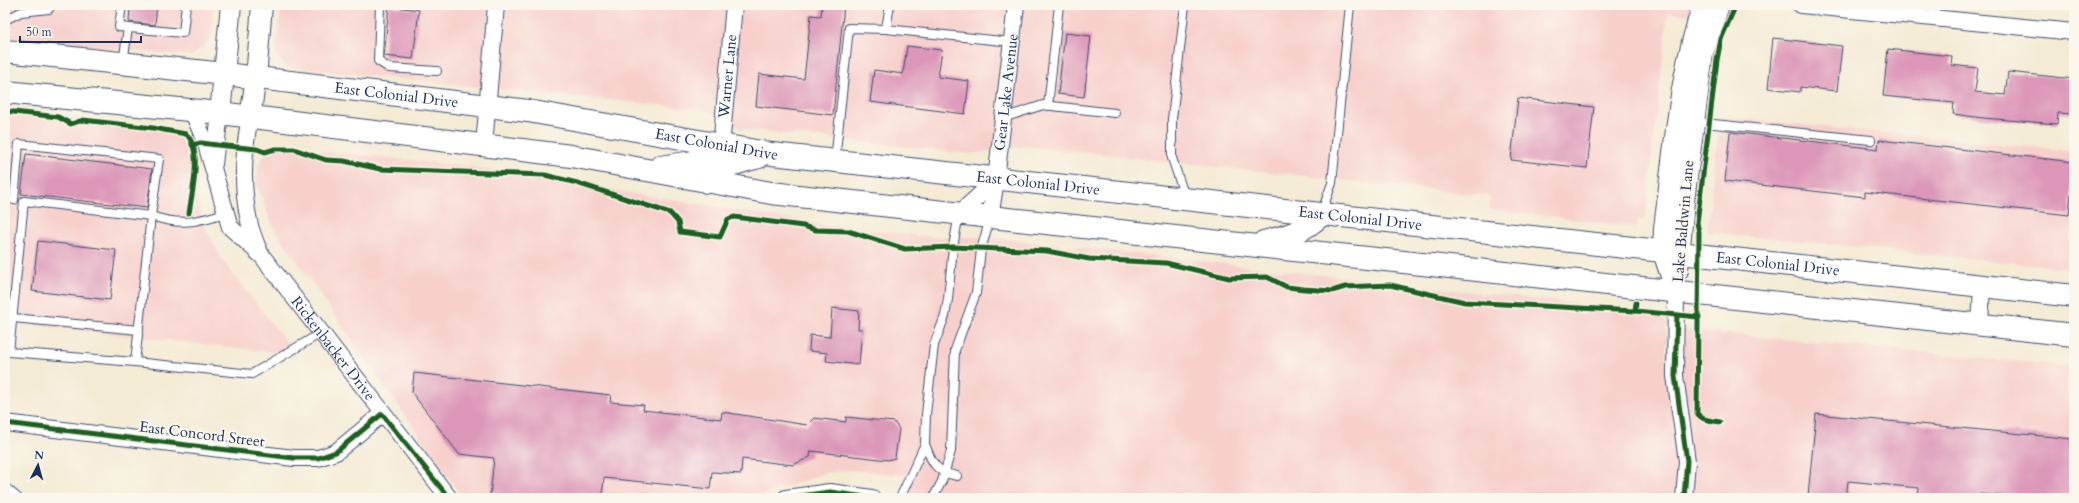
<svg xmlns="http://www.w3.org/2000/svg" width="2079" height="503" font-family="Cardo,serif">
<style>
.built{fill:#f7d0cc}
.building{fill:#dc96b8}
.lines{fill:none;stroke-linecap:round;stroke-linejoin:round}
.service-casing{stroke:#3c4b70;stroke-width:10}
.minor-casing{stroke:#3c4b70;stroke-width:18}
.tertiary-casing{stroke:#3c4b70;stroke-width:22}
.trunk-casing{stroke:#3c4b70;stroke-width:24}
.service{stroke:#fff;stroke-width:8}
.minor{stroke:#fff;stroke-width:16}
.tertiary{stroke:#fff;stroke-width:20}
.trunk{stroke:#fff;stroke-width:22}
.cycleway-casing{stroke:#fbf7ec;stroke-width:8}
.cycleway{stroke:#1b5e20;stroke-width:5}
.labels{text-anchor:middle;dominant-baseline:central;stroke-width:4;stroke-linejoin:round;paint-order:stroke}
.street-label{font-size:15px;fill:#1b2f5e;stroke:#fbf7ec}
</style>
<rect width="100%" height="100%" fill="#fbf7ec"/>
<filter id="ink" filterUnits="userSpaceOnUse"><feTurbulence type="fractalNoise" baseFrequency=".025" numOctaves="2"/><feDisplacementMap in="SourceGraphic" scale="8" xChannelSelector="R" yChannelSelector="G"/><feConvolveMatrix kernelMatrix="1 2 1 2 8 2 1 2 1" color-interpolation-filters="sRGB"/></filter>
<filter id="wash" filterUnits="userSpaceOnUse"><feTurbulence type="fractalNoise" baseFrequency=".012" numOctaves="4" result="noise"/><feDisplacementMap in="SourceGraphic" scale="16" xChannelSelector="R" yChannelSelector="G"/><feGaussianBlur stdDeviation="0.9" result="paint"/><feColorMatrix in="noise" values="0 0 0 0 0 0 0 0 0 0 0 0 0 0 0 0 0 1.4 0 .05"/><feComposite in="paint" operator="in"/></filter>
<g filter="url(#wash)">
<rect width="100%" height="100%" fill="#f4ebd5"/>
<g class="built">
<path d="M5,5H214L211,39L192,56L5,38Z"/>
<path d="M281,5H1698L1697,16L1668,13L1645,220L1638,219L1637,227L1489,209L1490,196L1026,146L971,154L741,129L706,110L286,67L276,56Z"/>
<path d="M5,111L182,131L199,156L197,196L204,225L222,260L297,355L5,322Z"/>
<path d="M1720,117L2074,151V269L1707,232Z"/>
<path d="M288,147L464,166L831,226L930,237H987L1659,313L1667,318L1666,363L1676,448L1678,489L1675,494L1669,498H904L905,475L851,470L825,473L754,498H463L273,227L256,182L258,166L265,154L273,149Z"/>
<path d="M1678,329L2074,367V498H1702L1693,493L1687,487Z"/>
</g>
<g id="blocks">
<g class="building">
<path d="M130,5H157L155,25L129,22Z"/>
<path d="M822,5H844L833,115L756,106L759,74L804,79L811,15L821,16Z"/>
<path d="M389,6L419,10L413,59L384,56Z"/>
<path d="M1065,33L1091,36L1084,97L1058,94Z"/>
<path d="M1773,38L1842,46L1837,91L1800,87V92L1768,88Z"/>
<path d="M907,46L942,50L938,77L969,81L965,114L870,102L874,70L903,74Z"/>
<path d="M1888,49L1952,56L1951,65L1978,68L1975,92L2005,95L2008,72L2074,79V114L2058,113L2057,124L1983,118L1953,114L1954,103L1883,96Z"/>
<path d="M1518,98L1594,107L1587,168L1511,160Z"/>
<path d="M1730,132L1878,149L1879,140L2074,162L2069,215L1865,192V197L1725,181Z"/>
<path d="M26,154L152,169L147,208L21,194Z"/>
<path d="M38,241L116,250L110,300L32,291Z"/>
<path d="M832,308L859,311L858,329H862L859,365L826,361L827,353L809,351L810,335L830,337Z"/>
<path d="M414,373L611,395L610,402L644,405L643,410L721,419L722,412L807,425L814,418L846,422V417L894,422L899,429L895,458L888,460L811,451L810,457L793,465L742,459L741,474L712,472L710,489L604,478L602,498H505L490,496L494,458L459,454L412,393Z"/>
<path d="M1816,414L2074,439V498H2021L1980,494L1979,498H1951L1918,495L1919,488L1848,481L1846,498L1808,496Z"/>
</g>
</g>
</g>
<g filter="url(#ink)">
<use href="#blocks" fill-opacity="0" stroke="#3c4b70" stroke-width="1"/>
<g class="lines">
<g class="service-casing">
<g id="service">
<path d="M122,5L119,27L183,33L186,5"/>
<path d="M380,5L378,61L389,68L437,71"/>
<path d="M890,5L886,29L1012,42"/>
<path d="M1185,5L1172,119V158L1185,197"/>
<path d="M5,20L21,12L49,9V5"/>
<path d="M123,63L128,28"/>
<path d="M1048,106L1059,5"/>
<path d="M1003,118L1043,105L1115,113"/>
<path d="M1694,122L1871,140"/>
<path d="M835,161L849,28L886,29"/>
<path d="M14,200L19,144L159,159L151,216C181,226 196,222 225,213"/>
<path d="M1321,214L1332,183L1350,5"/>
<path d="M13,318L139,330"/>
<path d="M5,352H9L135,362L151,216L24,201L9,352"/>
<path d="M135,362L252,374L321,333"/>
<path d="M925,444C932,464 936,472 957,476"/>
<path d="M5,487L18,498"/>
<path d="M900,498L925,444L926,414L934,345L945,316L948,299L953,247L959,214"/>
<path d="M933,498L942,481L951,451L955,350L976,293L981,250L990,218"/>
</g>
</g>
<g class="minor-casing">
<g id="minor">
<path d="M1801,5L2074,32"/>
<path id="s1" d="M192,110L206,144L230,227L262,256L449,498"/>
<path d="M250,117C243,152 241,186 249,221C251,232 256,243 260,253"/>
<path d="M484,145L496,5"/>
<path id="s2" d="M721,147L734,5"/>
<path d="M214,164L220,113"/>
<path d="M959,214L996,180"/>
<path id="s3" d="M990,218L996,180L1016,5"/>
<path d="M1676,292L1675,376L1687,461L1684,498"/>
<path d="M1980,324L1982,286"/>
<path d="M5,423L294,458H318L336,452L382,414"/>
<path d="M786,498L830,492L872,498"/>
</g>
</g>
<g class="tertiary-casing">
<g id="tertiary">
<path d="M220,113L231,5"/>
<path d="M250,117L256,78L262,5"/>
<path d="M1678,270L1684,201L1703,53L1719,5"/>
<path d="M1676,292L1663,252L1664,228C1674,153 1678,77 1703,5"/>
</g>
</g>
<g class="trunk-casing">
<g id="trunk">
<path id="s4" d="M5,51L225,74L528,111L772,154L2074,296"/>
<path d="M5,92L220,113L571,156L771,193L2074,335"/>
<path d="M660,167L700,161L721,147"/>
<path d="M707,182C724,165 736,163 759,157"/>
<path d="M1264,242C1288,236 1303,232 1321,215"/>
</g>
</g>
<use href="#service" class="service"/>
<use href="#minor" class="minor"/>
<use href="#tertiary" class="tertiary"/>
<use href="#trunk" class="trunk"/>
<g class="cycleway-casing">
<g id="cycleway">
<path d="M5,111L58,117L71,124L83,120L153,128L186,134C203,149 192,193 189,213"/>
<path d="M192,145L201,143L217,145L257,149L265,152L275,149H294L326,160L344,161L380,169L545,175L577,183L670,213L678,222L680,232L720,237L728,219L734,217L803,226L816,230L848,231L905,249L953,247L1047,251L1089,259L1166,263L1229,278L1267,277L1287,287L1304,289L1332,291L1345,287L1390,285L1465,302L1635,311L1636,303"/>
<path d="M1635,311L1699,317"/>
<path d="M1677,315L1675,376L1687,461L1684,498"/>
<path d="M1720,422C1711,420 1702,421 1697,413L1699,232L1697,223L1717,60L1721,39L1736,5"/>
<path d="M5,423L294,458H318L336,452L382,414L449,498"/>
<path d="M786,498L830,492L872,498"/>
</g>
</g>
<use href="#cycleway" class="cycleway"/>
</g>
</g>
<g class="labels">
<g class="street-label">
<text stroke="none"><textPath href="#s2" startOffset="71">Warner Lane</textPath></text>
<text stroke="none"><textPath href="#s3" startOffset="127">Gear Lake Avenue</textPath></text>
<text stroke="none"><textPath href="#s4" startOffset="394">East Colonial Drive</textPath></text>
<text stroke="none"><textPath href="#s4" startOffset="718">East Colonial Drive</textPath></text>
<text stroke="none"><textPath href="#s4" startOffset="1042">East Colonial Drive</textPath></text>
<text stroke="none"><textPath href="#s4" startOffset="1366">East Colonial Drive</textPath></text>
<text transform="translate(1683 221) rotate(-85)">Lake Baldwin Lane</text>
<text stroke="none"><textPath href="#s4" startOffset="1786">East Colonial Drive</textPath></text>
<text stroke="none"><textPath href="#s1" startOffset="283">Rickenbacker Drive</textPath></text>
<text transform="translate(202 434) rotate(7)">East Concord Street</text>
</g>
</g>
<rect width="2079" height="503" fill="none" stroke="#fbf7ec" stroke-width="20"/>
<g transform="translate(38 465) rotate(6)" stroke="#fbf7ec" stroke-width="3" paint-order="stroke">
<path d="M0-3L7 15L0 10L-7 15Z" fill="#1b2f5e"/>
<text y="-6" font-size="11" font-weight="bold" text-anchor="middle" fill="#1b2f5e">N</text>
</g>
<path d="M20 36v6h121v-6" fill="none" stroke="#1b2f5e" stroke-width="2"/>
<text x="26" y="36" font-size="12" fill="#1b2f5e" stroke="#fbf7ec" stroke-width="3" paint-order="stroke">50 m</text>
</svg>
